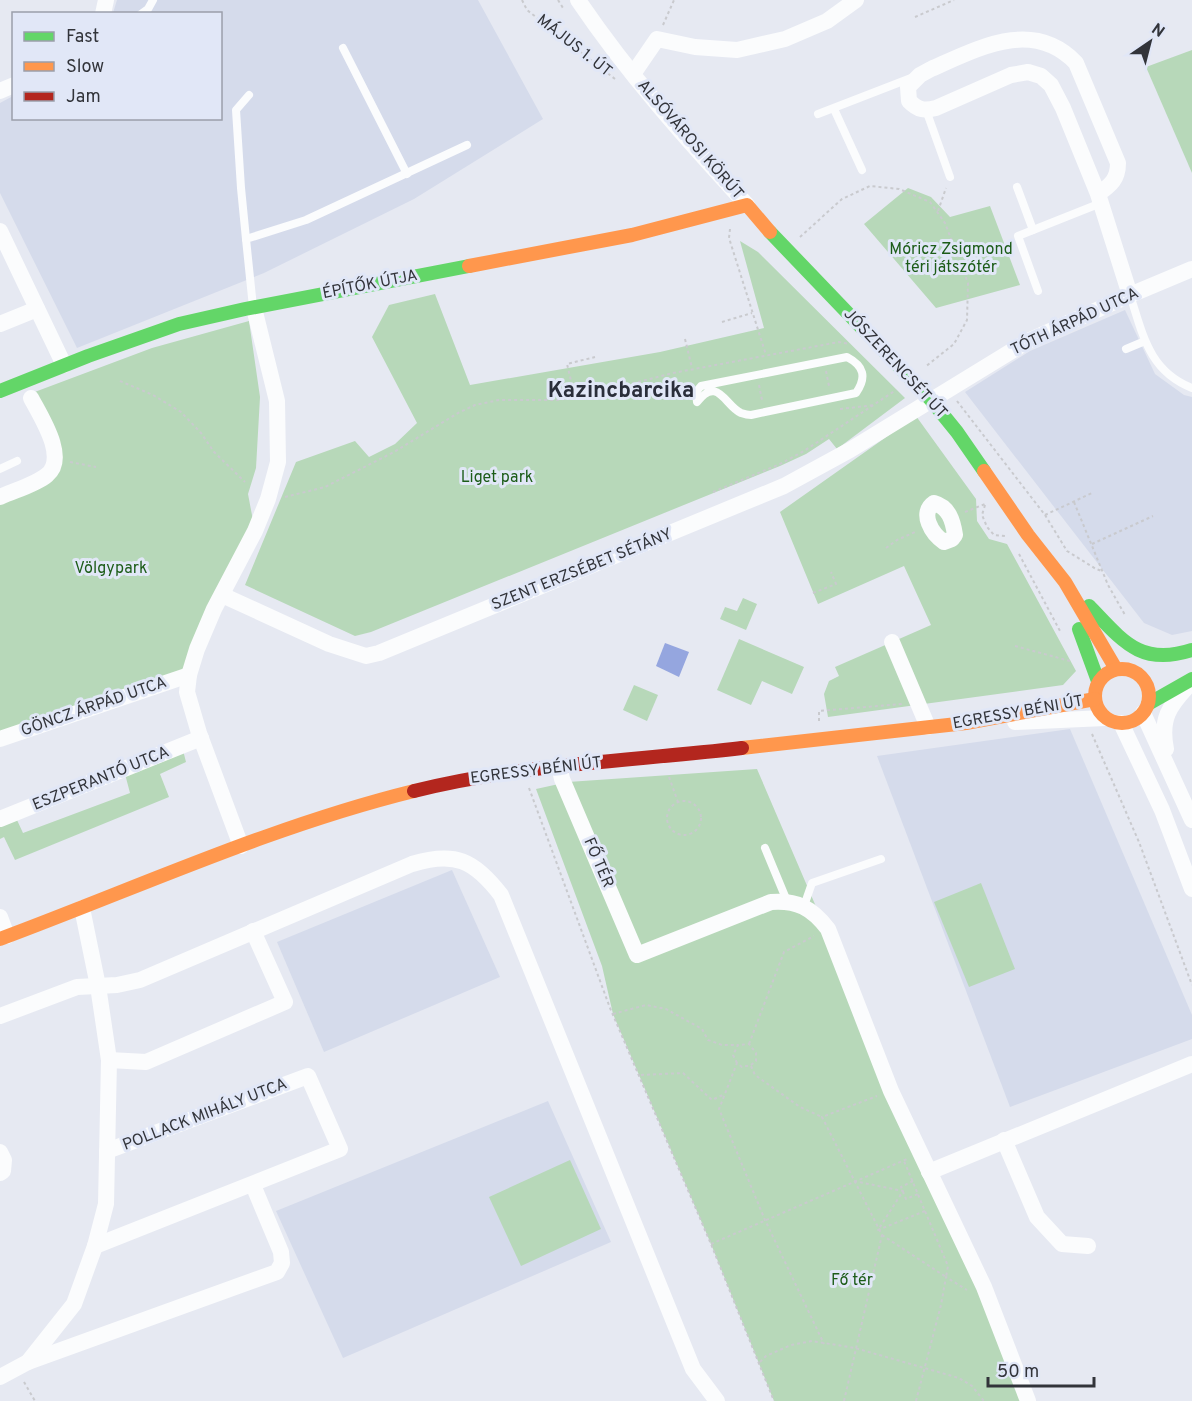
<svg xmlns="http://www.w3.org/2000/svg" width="1192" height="1401" font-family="Overpass,sans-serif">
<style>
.built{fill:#d5dbeb}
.green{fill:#b7d8b9}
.water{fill:#95a6df}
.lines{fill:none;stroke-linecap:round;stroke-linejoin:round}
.path{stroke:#c9cace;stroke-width:2;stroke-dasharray:3 3;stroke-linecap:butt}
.lane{stroke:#fbfcfd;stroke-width:8}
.street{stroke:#fbfcfd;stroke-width:16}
.fast{stroke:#63d668;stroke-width:14}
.slow{stroke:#ff974d;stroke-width:14}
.jam{stroke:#b3261e;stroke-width:14}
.labels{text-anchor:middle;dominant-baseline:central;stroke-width:6;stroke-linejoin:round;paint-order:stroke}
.street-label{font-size:16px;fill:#32343a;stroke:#e1e7f7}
.park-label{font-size:16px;fill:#1c5c18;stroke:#e1e7f7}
.district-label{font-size:22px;font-weight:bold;fill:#2a2e3a;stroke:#e1e7f7}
</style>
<rect width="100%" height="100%" fill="#e6e9f2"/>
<g class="built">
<path d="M117,0H478L543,119L414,199L264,273L77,348L0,193V103L13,96L14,118H220V14L113,13Z"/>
<path d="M1125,310L1155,374L1184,395L1192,397V631L1172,635L1144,623L965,392L1030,351Z"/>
<path d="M1070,729L1192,1015V1039L1010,1107L877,756Z"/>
<path d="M452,870L500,977L324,1052L277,942Z"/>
<path d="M548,1101L611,1242L343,1358L276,1211Z"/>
</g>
<g class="green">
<path d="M1192,50V173L1146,67Z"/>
<path d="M908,188L931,197L950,217L990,206L1020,285L936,308L864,224Z"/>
<path d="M740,241L758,252L905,398L837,449L829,439L806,454L780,466L371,632L355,636L245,585L296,462L355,441L369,457L395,444L417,423L372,337L389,305L435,294L470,385L660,352L764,328Z"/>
<path d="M249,321L260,397L256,468L248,494L255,531L189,675L0,737V502L57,467L32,393L152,348Z"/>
<path d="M916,416L976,499L977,521L989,539L1007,544L1076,671L1063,685L828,717L824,694L829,681L839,676L835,667L931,625L904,566L818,604L780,512Z"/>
<path d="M743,598L757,604L746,630L720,619L725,607L737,611Z"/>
<path d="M739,639L804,667L792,694L762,681L751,705L717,690Z"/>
<path d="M634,685L658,695L647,721L623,710Z"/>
<path d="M183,750L186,762L160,774L169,797L15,860L4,837L0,839V827L17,820L23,833L130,793L125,774Z"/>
<path d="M757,769L1028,1401H774L711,1244L613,1014L602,966L536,789L568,782Z"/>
<path d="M981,883L1015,969L969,987L934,902Z"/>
<path d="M570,1160L601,1229L521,1266L489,1197Z"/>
</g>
<path class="water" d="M665,643L689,652L679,677L656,666Z"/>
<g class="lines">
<g class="path">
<path d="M522,0L527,10L615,79"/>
<path d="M558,0L563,8"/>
<path d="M915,17L954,0"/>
<path d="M663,25L674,0"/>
<path d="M938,211L946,188"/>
<path d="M730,229L729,238L766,355"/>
<path d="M800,237L842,199L870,186L899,189L930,202L945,223L968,283L967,320L954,344L925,367"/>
<path d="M722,322L752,313"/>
<path d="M685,339L692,368"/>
<path d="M826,371L829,386"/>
<path d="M120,381L153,395L181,412L201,433L214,452L245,482"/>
<path d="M759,385L762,400"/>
<path d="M575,397L567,364L595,357"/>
<path d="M957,401L1045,515L1067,551L1096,569L1102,571"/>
<path d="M840,409L875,405"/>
<path d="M70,462L96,467"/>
<path d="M713,492L780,464L804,451L896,390"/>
<path d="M285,497L325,487L394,452L458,413L475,405L499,400H557L583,396L673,373L839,342L850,344"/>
<path d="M1074,502L1108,585L1125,615"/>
<path d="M985,505L982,515L987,527L994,535L1005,536"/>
<path d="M965,512L985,504"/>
<path d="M1045,515L1092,493"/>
<path d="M1092,544L1153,516"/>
<path d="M886,548L897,540L915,532"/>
<path d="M1019,554L1060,631"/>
<path d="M813,593L836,584L831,572"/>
<path d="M1015,646L1070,661"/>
<path d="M819,721V711L902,704"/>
<path d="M1092,734L1139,842L1192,985"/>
<path d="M669,777L678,802"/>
<path d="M529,788L610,1008L711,1244L774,1401"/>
<circle cx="684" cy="818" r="17"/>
<path d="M613,1014L646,1005L666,1009L702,1029L708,1040L722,1045H738"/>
<path d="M749,1044L784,952L814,936"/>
<path d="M737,1063L733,1055L738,1045L749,1044L756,1053V1061L751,1065L742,1067L737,1063L719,1109L765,1220L824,1344"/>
<path d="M751,1066L755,1075L800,1107L822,1117"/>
<path d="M641,1075L683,1073L712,1100L725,1094"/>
<path d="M854,1181L903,1191L878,1230L925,1211"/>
<path d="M913,1181L901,1187L906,1199L918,1194"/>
<path d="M882,1235L946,1277L948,1266L904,1161"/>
<path d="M711,1244L907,1159"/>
<path d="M760,1362L766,1356L791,1345L812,1341L855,1348L959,1378L972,1386L984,1401"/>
<path d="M24,1382L35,1401"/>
<path d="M844,1401L882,1235L822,1117L877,1096"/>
<path d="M916,1401L941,1305L946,1277L967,1290"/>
</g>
<g class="lane">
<path d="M141,14L148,9L153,0"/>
<path d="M343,48L407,174"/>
<path d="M834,109L862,170"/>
<path d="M926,110L950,177"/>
<path d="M818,114L911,78"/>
<path d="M1017,187L1033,230"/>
<path d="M246,239L241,188L236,110L249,95"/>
<path d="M1038,291L1018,236L1101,203"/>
<path d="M1130,295C1143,335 1149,371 1192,388"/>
<path d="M253,307L246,239L306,220L467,145"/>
<path d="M1126,349L1145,341"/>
<path d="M847,357C864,366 867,377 856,393L751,415C747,415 744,414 741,413C725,406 718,375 697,402L696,392L701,386Z"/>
<path d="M0,469L17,461"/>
<path d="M765,848L787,901"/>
<path d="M804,906L812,883L881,859"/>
</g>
<g class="street">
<path d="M578,0C628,74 687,140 747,205"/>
<path d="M103,14L106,0"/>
<path d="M633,74L657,39L695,47L737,50L785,39L827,21L856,0"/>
<path d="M0,91L14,85"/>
<path d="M1098,194L1063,108L1051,85L1041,76L1028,72L1011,75L936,108C924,111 918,110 909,101L908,87L920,75L931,69C979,48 1033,18 1076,63L1118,163C1118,179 1111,185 1098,194L1130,295"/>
<path d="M0,231L64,365"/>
<path d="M0,324L37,309"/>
<path d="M0,497C15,490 35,485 47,475C68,458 41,417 31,398"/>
<path d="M934,503C949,507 953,521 955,535L952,539L944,542C932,534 919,513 934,503Z"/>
<path d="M222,595L329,644L366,656L379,653L784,486L850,450L1028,341L1130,295L1192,269"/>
<path d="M892,642L928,727"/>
<path d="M1143,713L1192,820"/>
<path d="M1015,722L1105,718"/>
<path d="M1121,723L1162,810L1192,889"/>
<path d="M0,739L189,675"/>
<path d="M1166,749C1160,719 1169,706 1189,685"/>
<path d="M559,766L562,779L637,955L771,902C797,900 812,908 828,929L891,1091L984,1287L1028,1401"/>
<path d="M0,819L201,738"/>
<path d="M241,846L199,733L187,692L189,675L197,649L214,609L255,531L268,499L278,462L277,401L254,308"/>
<path d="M0,917L7,936"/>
<path d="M0,1016L77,987L117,985L140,980L412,864C455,851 474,860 501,895L693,1369L717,1401"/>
<path d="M109,1060L146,1062L285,1002L253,931"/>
<path d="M1004,1140L1037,1217L1062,1244L1088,1246"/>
<path d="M0,1152L4,1160L3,1171L0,1173"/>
<path d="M929,1172L1192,1064"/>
<path d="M95,1246L340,1149L308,1076L107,1151"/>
<path d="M28,1362L277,1272L282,1263L281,1252L253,1185"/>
<path d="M0,1377L28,1362L74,1304L95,1246L106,1204L109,1060L98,986L82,908"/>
</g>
<g class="fast">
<path d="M770,232L931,400L957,432L984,471"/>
<path d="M0,391L88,356L179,324L245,309L469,266"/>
<path d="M1089,606C1122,640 1140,667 1192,650"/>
<path d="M1079,629L1098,681"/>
<path d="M1148,704L1192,679"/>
</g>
<g class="slow">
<path d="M469,266L632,235L747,205L770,232"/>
<path d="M984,471L1028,535L1065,582L1116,669"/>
<circle cx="1122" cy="696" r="27"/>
<path d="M742,748L966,723L1095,699"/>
<path d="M0,939C137,888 272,826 414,791"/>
</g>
<path class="jam" d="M414,791C521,764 632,761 742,748"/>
</g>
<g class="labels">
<g class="street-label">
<text transform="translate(574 46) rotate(38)">MÁJUS 1. ÚT</text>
<text transform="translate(690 140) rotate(49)">ALSÓVÁROSI KÖRÚT</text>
<text transform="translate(370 285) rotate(-11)">ÉPÍTŐK ÚTJA</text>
<text transform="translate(1075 322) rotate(-25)">TÓTH ÁRPÁD UTCA</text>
<text transform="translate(895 364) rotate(47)">JÓSZERENCSÉT ÚT</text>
<text transform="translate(582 570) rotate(-22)">SZENT ERZSÉBET SÉTÁNY</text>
<text transform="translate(94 707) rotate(-19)">GÖNCZ ÁRPÁD UTCA</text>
<text transform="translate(1018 713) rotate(-10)">EGRESSY BÉNI ÚT</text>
<text transform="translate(536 771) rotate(-7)">EGRESSY BÉNI ÚT</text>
<text transform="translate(101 779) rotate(-22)">ESZPERANTÓ UTCA</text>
<text transform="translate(598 863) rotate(67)">FŐ TÉR</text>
<text transform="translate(205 1115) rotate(-21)">POLLACK MIHÁLY UTCA</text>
</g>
<g class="park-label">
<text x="951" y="250">Móricz Zsigmond<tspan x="951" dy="18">téri játszótér</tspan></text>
<text x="497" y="478">Liget park</text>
<text x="111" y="569">Völgypark</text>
<text x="852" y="1281">Fő tér</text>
</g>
<g class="district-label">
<text x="621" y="391">Kazincbarcika</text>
</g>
</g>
<rect x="12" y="12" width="210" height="108" fill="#e1e7f7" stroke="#9b9fab" stroke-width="1.5"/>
<rect x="24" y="32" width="30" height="9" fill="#63d668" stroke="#9b9fab" stroke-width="1.5"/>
<text x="66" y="42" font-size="18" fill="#32343a">Fast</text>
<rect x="24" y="62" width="30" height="9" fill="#ff974d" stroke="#9b9fab" stroke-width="1.5"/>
<text x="66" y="72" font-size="18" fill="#32343a">Slow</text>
<rect x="24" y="92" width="30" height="9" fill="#b3261e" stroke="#9b9fab" stroke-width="1.5"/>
<text x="66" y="102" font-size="18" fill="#32343a">Jam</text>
<g transform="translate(1150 42) rotate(35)" stroke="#e1e7f7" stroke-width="4.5" paint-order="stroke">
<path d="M0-4.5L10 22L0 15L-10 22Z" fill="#32343a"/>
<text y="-9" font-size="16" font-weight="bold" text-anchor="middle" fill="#32343a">N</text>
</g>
<path d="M988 1377v9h106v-9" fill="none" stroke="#32343a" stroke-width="3"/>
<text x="997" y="1377" font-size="18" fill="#32343a" stroke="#e1e7f7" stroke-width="4.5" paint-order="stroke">50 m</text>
</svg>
